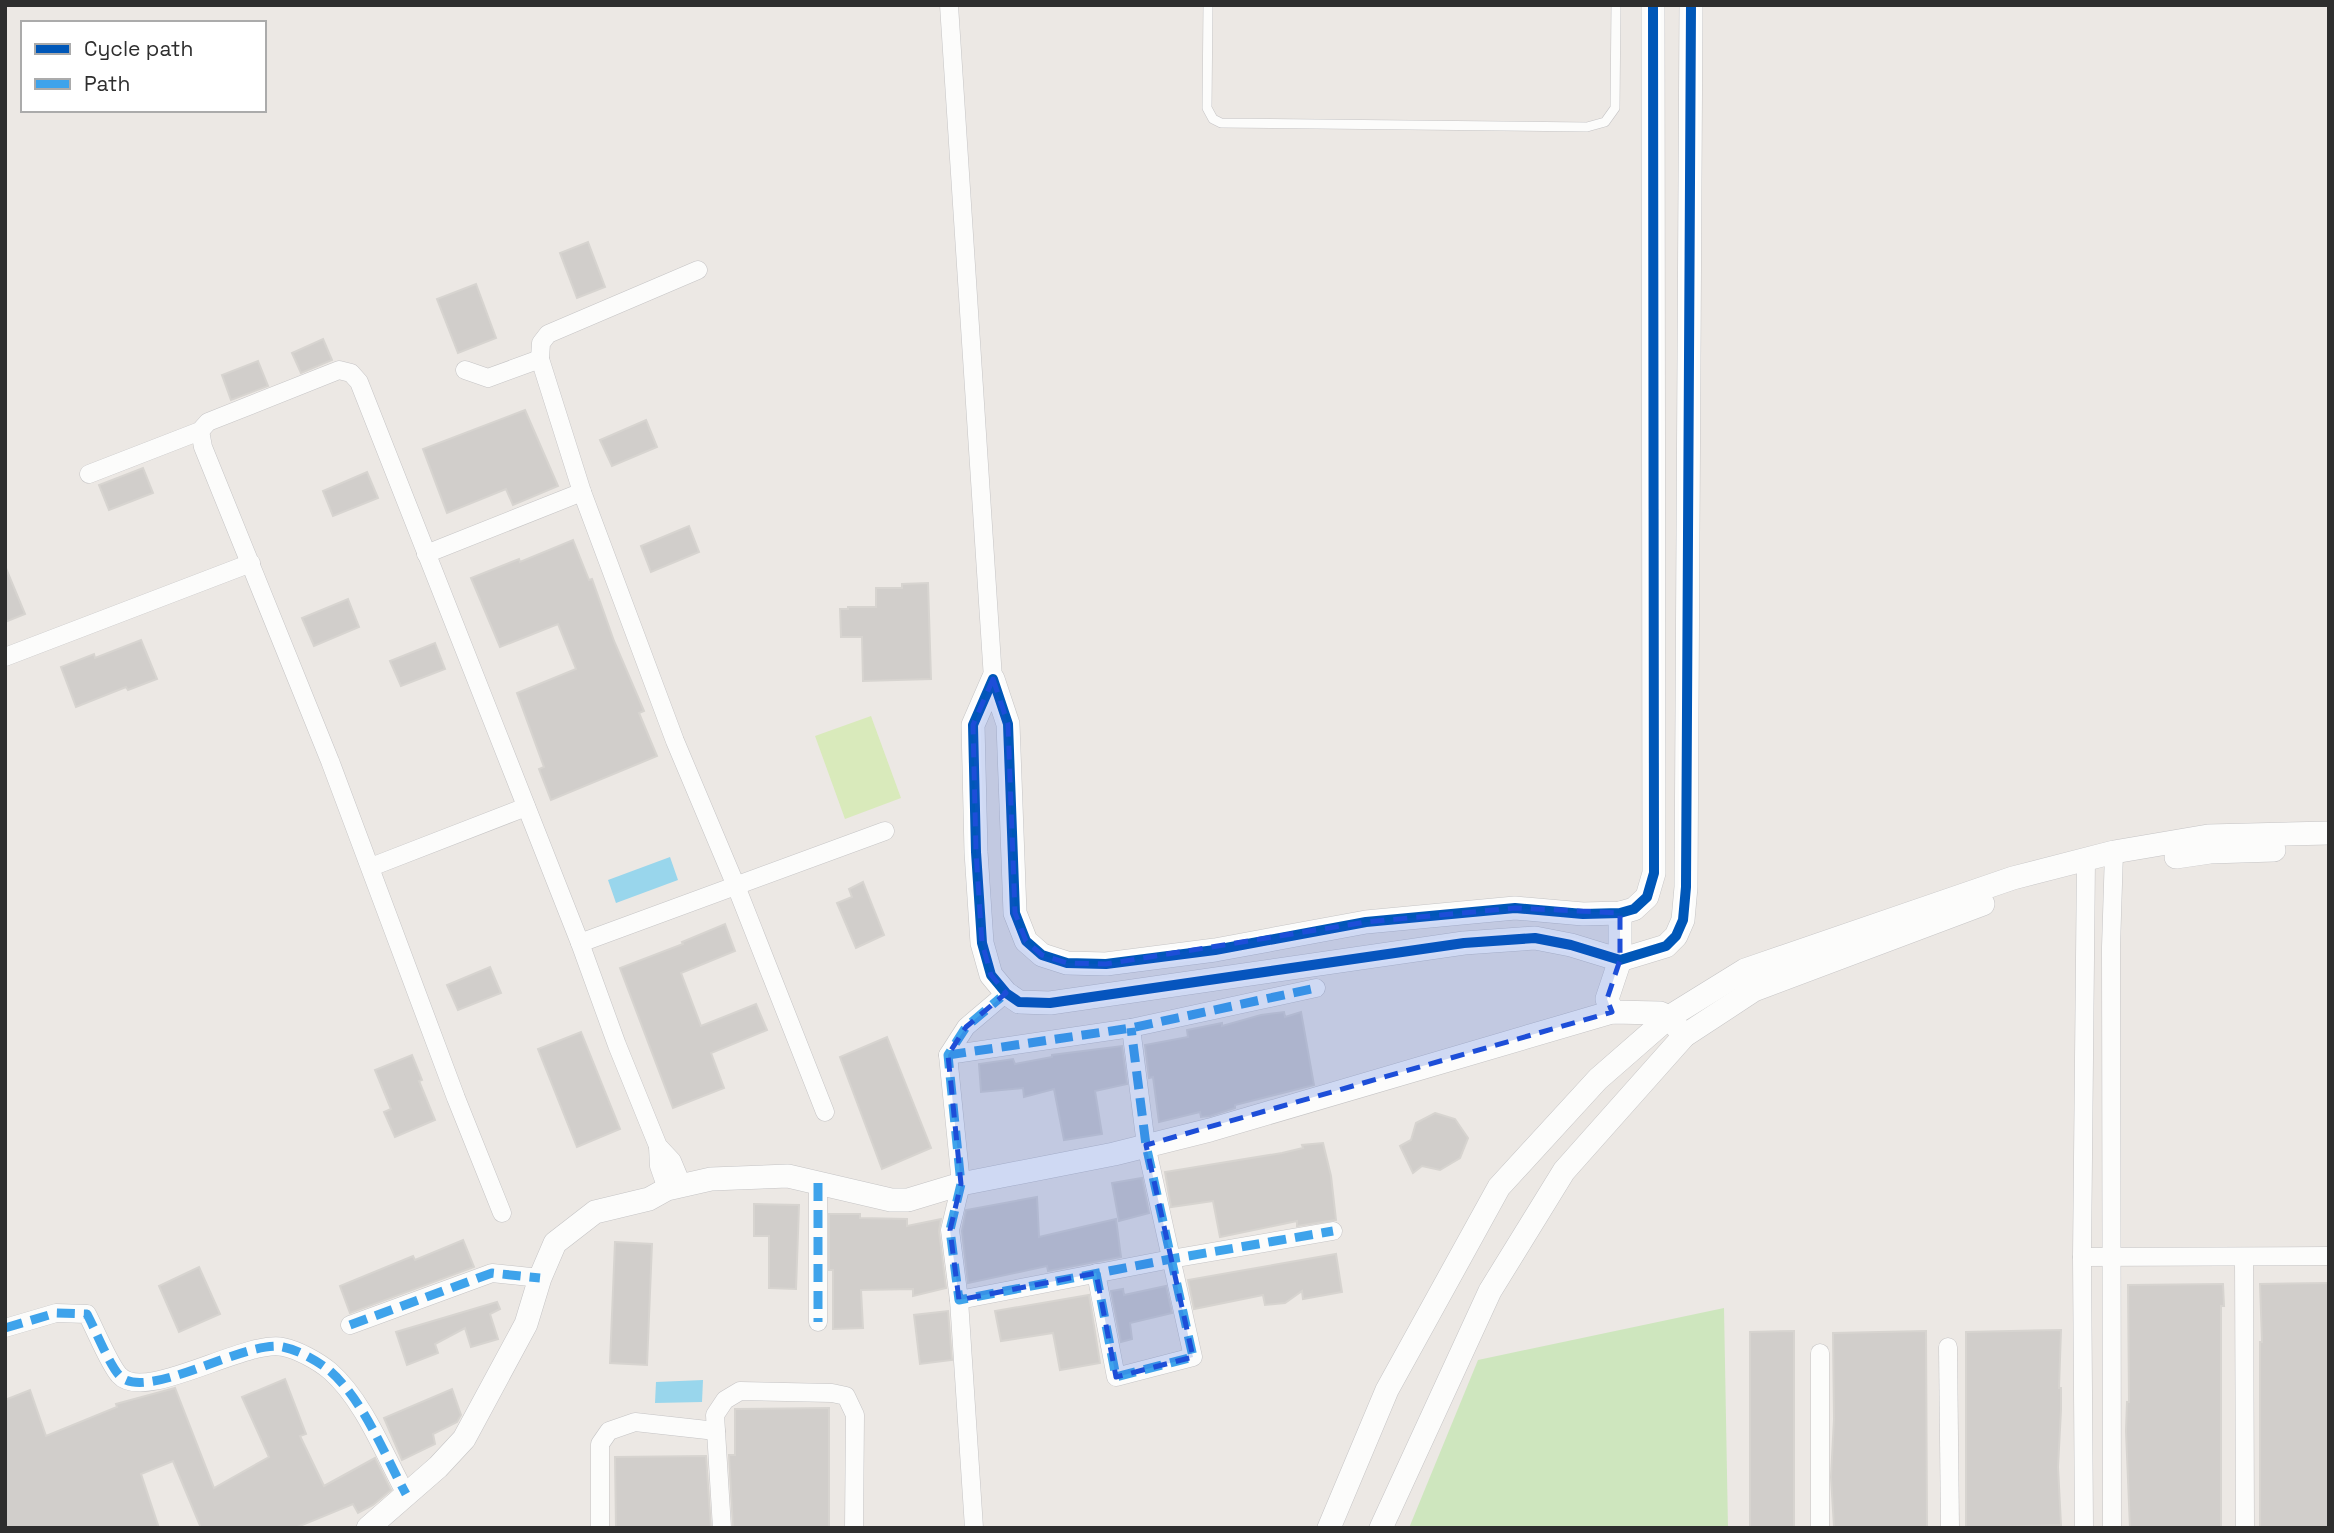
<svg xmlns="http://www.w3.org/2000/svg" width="2334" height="1533" font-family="'Space Grotesk',sans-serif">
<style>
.green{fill:#cee6be}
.pitch{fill:#d9eabb}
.water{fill:#99d6ec}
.building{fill:#d1cecb;stroke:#d7d4d0;stroke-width:2}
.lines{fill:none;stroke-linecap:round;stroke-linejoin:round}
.service-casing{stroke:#c5c4c5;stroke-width:10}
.minor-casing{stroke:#c5c4c5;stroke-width:19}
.tertiary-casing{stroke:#c5c4c5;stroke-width:24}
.service{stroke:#fcfcfb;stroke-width:9}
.minor{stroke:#fcfcfb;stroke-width:18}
.tertiary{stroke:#fcfcfb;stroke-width:23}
.quiet{stroke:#3ea3eb;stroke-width:9;stroke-dasharray:18 9;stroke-linecap:butt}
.cycleway-casing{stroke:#fff;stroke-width:15}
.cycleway{stroke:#0057b8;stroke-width:10}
.marked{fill:#1d4ed8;fill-opacity:0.2;stroke:#1d4ed8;stroke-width:5;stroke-dasharray:14 9;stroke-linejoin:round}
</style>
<rect width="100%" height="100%" fill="#ece8e4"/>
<path class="green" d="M1724,1308L1728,1528H1409L1478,1360Z"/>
<path class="pitch" d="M871,716L901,798L845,819L815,736Z"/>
<g class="water">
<path d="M670,857L678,880L616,903L608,880Z"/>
<path d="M703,1380L702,1402L655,1403L656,1382Z"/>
</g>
<g class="building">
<path d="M588,242L605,287L577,298L560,253Z"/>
<path d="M476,284L496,338L458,353L437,299Z"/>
<path d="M323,339L332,360L301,373L292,353Z"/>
<path d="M258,361L268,386L231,400L222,375Z"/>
<path d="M525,410L558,486L513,505L506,489L447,513L423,449Z"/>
<path d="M646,420L657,447L612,466L600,440Z"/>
<path d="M143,468L153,493L109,510L99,485Z"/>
<path d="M367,472L378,498L333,516L323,491Z"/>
<path d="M689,526L699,552L651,572L641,546Z"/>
<path d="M573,540L589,580L592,579L614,641L644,711L639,713L657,756L551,800L539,769L544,767L517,693L576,669L558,624L500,647L471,578L519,559L520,562Z"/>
<path d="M5,566L25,614L5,622Z"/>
<path d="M928,583L931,679L863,681L862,637H841L840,609H848V607H876V588H902V584Z"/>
<path d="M348,599L359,627L314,646L302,618Z"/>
<path d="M141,640L157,679L128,690L126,687L76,707L61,667L94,654L95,658Z"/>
<path d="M435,643L445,669L401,686L390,661Z"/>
<path d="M863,882L884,935L856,948L837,903L852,897L849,889Z"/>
<path d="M725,924L735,951L681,973L701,1026L756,1004L767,1030L711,1053L724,1088L673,1108L620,968L683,944L682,942Z"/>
<path d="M490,967L501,993L458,1010L447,985Z"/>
<path d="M1284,1012L1285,1017L1301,1012L1314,1085L1235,1105V1108L1210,1116L1201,1117L1200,1112L1159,1122L1153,1077L1149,1078L1145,1045L1188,1037L1187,1030L1222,1023V1026L1261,1015Z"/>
<path d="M581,1032L620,1129L577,1147L538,1049Z"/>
<path d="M887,1037L931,1148L882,1169L840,1057Z"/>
<path d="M1122,1046L1127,1084L1095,1091L1102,1134L1064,1140L1054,1089L1024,1097L1023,1088L981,1092L979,1064L1013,1059L1015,1064L1052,1057V1055Z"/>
<path d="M412,1055L422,1080L419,1081L435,1120L395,1137L384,1112L391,1109L375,1070Z"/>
<path d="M1435,1113L1455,1119L1468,1138L1460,1158L1440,1170L1422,1166L1413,1173L1400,1146L1411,1140L1416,1123Z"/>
<path d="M1323,1143L1331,1176L1336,1220L1297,1226V1221L1220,1237L1213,1201L1171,1207L1165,1172L1282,1153L1303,1148L1302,1145Z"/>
<path d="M1142,1178L1149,1213L1119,1221L1112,1183Z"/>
<path d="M1037,1197L1039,1237L1116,1219L1121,1257L1048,1271L1047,1266L968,1283L962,1231L966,1210Z"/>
<path d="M754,1204L799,1205L796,1289L769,1288V1236H754Z"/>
<path d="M829,1214H860V1218L907,1219V1226L941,1219L939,1231L946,1288L913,1296V1289L861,1290L863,1328L833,1329V1270H829Z"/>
<path d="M463,1240L474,1267L350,1313L340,1286L413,1256L415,1260Z"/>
<path d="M615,1242L652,1244L647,1365L610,1363Z"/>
<path d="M1336,1254L1342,1292L1303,1299L1302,1291L1285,1303L1265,1305L1263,1295L1194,1309L1188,1280Z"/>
<path d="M199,1267L220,1314L179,1332L159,1286Z"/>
<path d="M2329,1283V1528H2260V1342H2262L2260,1284Z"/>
<path d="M2223,1284L2224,1306H2221V1528H2130L2126,1431L2127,1402H2129L2128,1285Z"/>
<path d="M1166,1286L1172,1313L1130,1323L1132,1339L1121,1342L1111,1291L1123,1289L1124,1295Z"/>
<path d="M1089,1295L1100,1363L1060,1370L1053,1333L1001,1341L995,1311Z"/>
<path d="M497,1302L500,1309L490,1314L498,1339L471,1347L465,1328L435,1344L438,1353L407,1365L396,1332Z"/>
<path d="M948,1311L952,1360L920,1364L914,1315Z"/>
<path d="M2061,1330L2059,1388H2061V1410L2058,1467L2061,1525L1966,1528V1332Z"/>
<path d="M1794,1331V1527L1750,1528V1332Z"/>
<path d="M1926,1331L1927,1527H1834L1831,1477L1834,1419L1833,1333Z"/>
<path d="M285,1379L306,1434L300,1436L324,1486L375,1458L391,1490L373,1505L358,1513L353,1504L295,1528H201L173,1461L141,1474L159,1528H5V1400L30,1390L46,1436L117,1407L116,1404L175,1388L214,1488L269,1457L242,1397Z"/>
<path d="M452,1389L461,1415L457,1422L433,1434L435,1444L402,1460L384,1418Z"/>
<path d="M829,1408V1528H733L729,1455H735V1409Z"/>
<path d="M706,1456L711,1528H616L615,1457Z"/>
</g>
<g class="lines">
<g class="service-casing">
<path id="service" d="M1208,5L1207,108L1213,119L1221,123L1587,127L1605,122L1615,108L1616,5"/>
</g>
<g class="minor-casing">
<g id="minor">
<path d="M949,5L993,679"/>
<path d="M698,270L548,334L541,343L540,359L582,492L675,741L736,886L825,1112"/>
<path d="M465,370L488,378L540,359"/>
<path d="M200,431L203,447L330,761L456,1098L502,1213"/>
<path d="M89,474L200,431L208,422L339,370L351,373L359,382L580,943L617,1045L658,1146L672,1161L682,1185"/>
<path d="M426,554L582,492"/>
<path d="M5,657L251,563"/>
<path d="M371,867L526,807"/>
<path d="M580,943L885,831"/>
<path d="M948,1055L1131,1028L1316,988"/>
<path d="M658,1146L659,1166L667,1189"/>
<path d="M818,1183V1322"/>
<path d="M2082,1257L2329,1256"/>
<path d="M2244,1257L2245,1528"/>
<path d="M1096,1273L1116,1377L1193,1357L1146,1145L1131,1028"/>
<path d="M959,1300L1171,1259L1333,1231"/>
<path d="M350,1325L492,1273L540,1278"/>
<path d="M5,1328L56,1313L87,1314C95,1329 109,1364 119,1375C144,1404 245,1339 283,1347C298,1350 318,1361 330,1371C364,1401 384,1454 406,1494"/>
<path d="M1948,1347L1950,1528"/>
<path d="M1820,1353V1528"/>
<path d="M600,1528V1444L609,1431L635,1422L716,1431"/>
<path d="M722,1528L715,1415L725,1400L740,1391L832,1393L846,1396L855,1415L854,1528"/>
<path d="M974,1528L959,1300L950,1230L961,1184L948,1055L966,1027L1006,993"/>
<path d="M2084,1528L2082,1257L2086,859"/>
<path d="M2112,1528L2111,947L2114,852"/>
</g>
</g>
<g class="tertiary-casing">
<g id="tertiary">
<path d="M1653,5L1654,873L1647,897L1634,909L1620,913L1583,914L1515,908L1366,922L1215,950L1106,964L1067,963L1042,955L1026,941L1015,913L1008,724L993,679L973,725L976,852L982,943L991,975L1006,993L1019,1002L1050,1003L1464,943L1535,938L1571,945L1620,960L1666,946L1676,936L1683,920L1686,887L1691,5"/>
<path d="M2176,857L2210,852L2274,850"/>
<path d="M1612,1012L1607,999L1620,960V913"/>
<path d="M368,1528L438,1467L464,1439L526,1324L540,1278L555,1243L595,1212L649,1199L667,1189L711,1179L788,1176L891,1200H908L961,1184L1114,1154L1210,1130L1612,1012L1660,1013L1669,1017L1684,1036"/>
<path d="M1329,1528L1387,1390L1499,1187L1598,1079L1669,1017L1745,970L2013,878L2114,852L2208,836L2329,833"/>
<path d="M1381,1528L1490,1291L1564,1171L1684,1036L1754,990L1983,904"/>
</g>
</g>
<use href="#service" class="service"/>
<use href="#minor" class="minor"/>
<use href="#tertiary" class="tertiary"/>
<g class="quiet">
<path d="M1006,993L966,1027L948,1055L961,1184L950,1230L959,1300L1171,1259L1333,1231"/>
<path d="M948,1055L1131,1028L1316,988"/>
<path d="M818,1183V1322"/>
<path d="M1096,1273L1116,1377L1193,1357L1146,1145L1131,1028"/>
<path d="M350,1325L492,1273L540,1278"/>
<path d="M5,1328L56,1313L87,1314C95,1329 109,1364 119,1375C144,1404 245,1339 283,1347C298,1350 318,1361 330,1371C364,1401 384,1454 406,1494"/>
</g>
<g class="cycleway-casing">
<path id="cycleway" d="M1653,5L1654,873L1647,897L1634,909L1620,913L1583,914L1515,908L1366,922L1215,950L1106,964L1067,963L1042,955L1026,941L1015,913L1008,724L993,679L973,725L976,852L982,943L991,975L1006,993L1019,1002L1050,1003L1464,943L1535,938L1571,945L1620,960L1666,946L1676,936L1683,920L1686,887L1691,5"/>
</g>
<use href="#cycleway" class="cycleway"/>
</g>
<path class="marked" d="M993,679L1008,724L1015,913L1026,941L1042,955L1067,963L1106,964L1366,922L1515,908L1620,913V960L1607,999L1612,1012L1146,1145L1193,1357L1116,1377L1096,1273L959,1300L950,1230L961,1184L948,1055L966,1027L1006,993L991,975L982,943L976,852L973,725Z"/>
<rect width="2334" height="1533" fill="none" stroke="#2e2e2e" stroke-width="14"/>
<rect x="21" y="21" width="245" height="91" fill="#ffffff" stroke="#ababab" stroke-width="2"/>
<rect x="35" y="44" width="35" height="10" fill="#0057b8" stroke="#ababab" stroke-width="2"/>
<text x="84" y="56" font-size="21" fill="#2e2e2e">Cycle path</text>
<rect x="35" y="79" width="35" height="10" fill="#3ea3eb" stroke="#ababab" stroke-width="2"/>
<text x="84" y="91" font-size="21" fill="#2e2e2e">Path</text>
</svg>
